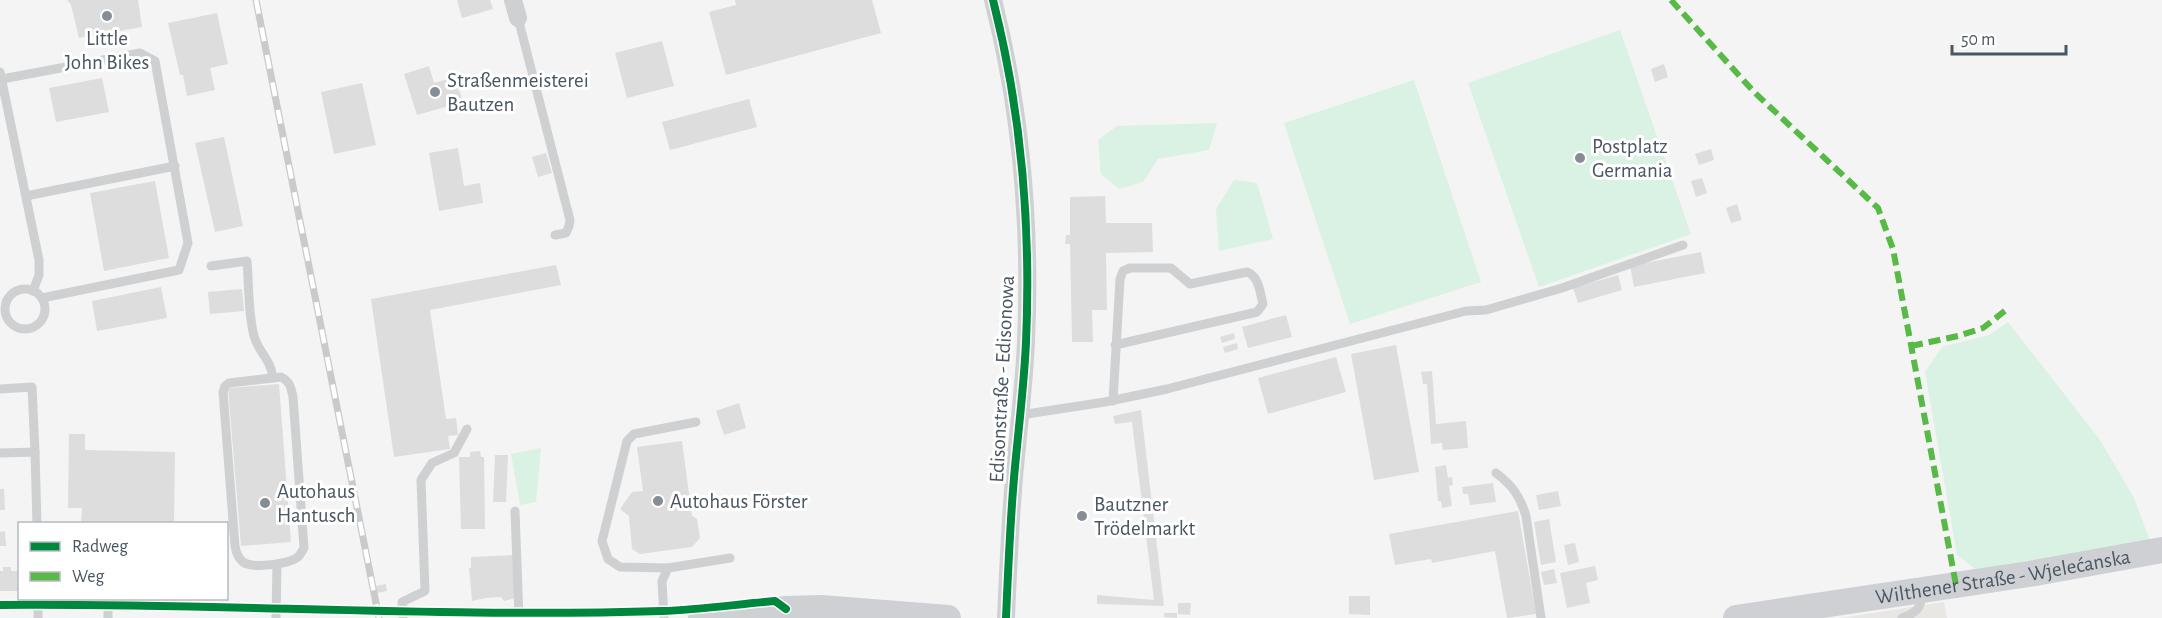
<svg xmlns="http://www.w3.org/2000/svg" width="2162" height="618" font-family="'Alegreya Sans',sans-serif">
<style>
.commercial{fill:#e8e7e3}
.green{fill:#d9f2e3}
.building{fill:#ddddde}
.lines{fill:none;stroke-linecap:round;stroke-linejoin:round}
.lane{stroke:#ced0d2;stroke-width:9}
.street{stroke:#ced0d2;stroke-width:18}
.secondary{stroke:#ced0d4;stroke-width:26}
.rail-casing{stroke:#c9cacc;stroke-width:7}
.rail{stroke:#fff;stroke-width:4.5;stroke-dasharray:14;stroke-linecap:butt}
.quiet{stroke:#58b947;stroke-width:6;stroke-dasharray:12 6;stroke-linecap:butt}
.cycleway-casing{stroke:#fff;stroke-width:11}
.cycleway{stroke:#00873e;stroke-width:8}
.poi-dot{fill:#868d94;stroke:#fff;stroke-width:2}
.labels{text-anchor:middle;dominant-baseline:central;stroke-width:6;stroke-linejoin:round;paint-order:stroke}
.poi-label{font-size:21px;fill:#4a5661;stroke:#fff;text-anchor:start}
.street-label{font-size:21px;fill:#4a5661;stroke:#fff}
</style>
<rect width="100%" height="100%" fill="#f4f4f4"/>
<path class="commercial" d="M1944,602L1947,618H1840Z"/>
<g class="green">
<path d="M1620,30L1691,234L1539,287L1468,83Z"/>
<path d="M1414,80L1481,282L1350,324L1284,123Z"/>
<path d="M1217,123L1209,150L1158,159L1143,182L1119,189L1101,174L1098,140L1117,126Z"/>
<path d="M1234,180L1257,183L1273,239L1219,251L1216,209Z"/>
<path d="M2008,322L2100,440L2134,498L2150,541L1982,574L1957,555L1925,372L1942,347L1989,335Z"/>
<path d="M541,448L536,502L520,505L511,454Z"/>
</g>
<g class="building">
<path d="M67,0H138L142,27L79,38L71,5Z"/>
<path d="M457,0H490L493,9L462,18Z"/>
<path d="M735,0H872L881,33L726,75L709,12L736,5Z"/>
<path d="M217,13L228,64L210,68L215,90L187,96L183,75H180L168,23Z"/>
<path d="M662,41L674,86L627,98L615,53Z"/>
<path d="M1664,64L1668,77L1655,82L1651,69Z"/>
<path d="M429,66L434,83L455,77L463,102L417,115L404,74Z"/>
<path d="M102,78L109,112L56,122L49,88Z"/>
<path d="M362,83L376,145L334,154L321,92Z"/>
<path d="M749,99L757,127L670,150L662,122Z"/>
<path d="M224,137L243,226L215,232L195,143Z"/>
<path d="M458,148L464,186L480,183L483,203L439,211L429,153Z"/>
<path d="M1711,149L1714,160L1699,165L1695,154Z"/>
<path d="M546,153L552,173L538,177L532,157Z"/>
<path d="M1702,178L1707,193L1696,197L1691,181Z"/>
<path d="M155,181L169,258L104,271L90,193Z"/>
<path d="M1105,196L1106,223H1152L1153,252L1106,253L1107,310H1092L1093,342H1072L1070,244H1065L1066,235H1070V197Z"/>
<path d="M1737,204L1742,220L1731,223L1726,208Z"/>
<path d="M1701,252L1705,273L1634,287L1630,266Z"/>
<path d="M556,265L561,285L430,310L446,419L456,418L458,435L448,436L450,449L394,457L371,299Z"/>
<path d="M1618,275L1622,290L1578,303L1573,288Z"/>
<path d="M161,287L167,318L97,331L92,301Z"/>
<path d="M242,289L244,311L210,314L208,292Z"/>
<path d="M1286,315L1292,337L1248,348L1242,327Z"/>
<path d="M1234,333L1235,339L1222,343L1220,337Z"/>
<path d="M1237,343L1238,349L1225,353L1223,347Z"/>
<path d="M1396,345L1419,472L1374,480L1351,354Z"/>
<path d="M1336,357L1346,392L1268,414L1258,378Z"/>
<path d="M1432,371L1436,424L1466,421L1468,448L1443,450L1442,443L1431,444L1427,384H1423L1421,372Z"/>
<path d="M279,384L291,542L241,546L228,388Z"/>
<path d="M739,403L746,428L724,435L716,411Z"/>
<path d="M1141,410L1164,606L1097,604V595L1154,600L1132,422L1115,424L1113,416Z"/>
<path d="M69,434H85V450L175,452L174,523L81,524L82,508H68Z"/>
<path d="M682,441L692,516L697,519L700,538L692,547L640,554L632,549L629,516L620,509L632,492L643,491L637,447Z"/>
<path d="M480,451L481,457H484L485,529H461L459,457H470V452Z"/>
<path d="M495,455H508L506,502H493Z"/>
<path d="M1446,465L1448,478L1452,477L1453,485L1449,486L1452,506L1442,508L1441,501H1438L1435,467Z"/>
<path d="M1493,483L1496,502L1470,505L1468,494H1463L1462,487Z"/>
<path d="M0,489H4L5,510H0Z"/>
<path d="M1558,491L1561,506L1539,510L1536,495Z"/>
<path d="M1518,511L1536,614L1507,618L1495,551L1432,563L1431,559L1395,565L1389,534Z"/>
<path d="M1549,519L1556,562L1541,565L1534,522Z"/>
<path d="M5,531L6,546H0V532Z"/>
<path d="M1575,543L1579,562L1568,565L1564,545Z"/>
<path d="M514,555L516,598L504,601L501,597L486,598L472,601L469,568H471V557Z"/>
<path d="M1595,566L1598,580L1586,583L1590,603L1567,608L1560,573Z"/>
<path d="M3,567H11V571H20V591H0V571H3Z"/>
<path d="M1554,569L1557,583L1544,585L1541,572Z"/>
<path d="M386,584L387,591L377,593L376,586Z"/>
<path d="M1349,596H1370V615L1349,614Z"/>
<path d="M1178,603H1191L1190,615L1178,614Z"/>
<path d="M1164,613H1177V618L1164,617Z"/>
</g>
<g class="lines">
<g class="lane">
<path d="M518,18L570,220L569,226L566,233L555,235"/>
<path d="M0,72L39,260V275L33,291"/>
<path d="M2,79L140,53L155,61L188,243L179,270L42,298"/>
<path d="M26,196L175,166"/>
<path d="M211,266L247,261C249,285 248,313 254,336C259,354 270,357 273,378"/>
<circle cx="25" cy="309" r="20"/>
<path d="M281,377C290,381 291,388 293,397L304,548C302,551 301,554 299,556C291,564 253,569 243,562C238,558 236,552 235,546L223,392L225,386L229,383Z"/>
<path d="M0,389L32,387L35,452"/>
<path d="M1113,401L1120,279L1123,271L1130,268H1171L1190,284L1247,272C1259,276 1260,293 1263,304L1257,312L1115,345"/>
<path d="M1020,415L1105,402L1167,389L1466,311L1486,310L1562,288L1683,245"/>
<path d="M0,453L35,452L37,524"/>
<path d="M1496,473C1512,485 1520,496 1526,516L1541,618"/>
<path d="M515,511L519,618"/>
<path d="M668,568L620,567L608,559L602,541L627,441L634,434L696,422"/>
<path d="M38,598V618"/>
<path d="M108,618V598"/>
<path d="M276,618L277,564"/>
<path d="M403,618L402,602L425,591L421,480L432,463L454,453L467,429"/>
<path d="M664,618L662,581L668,568L730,558"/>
<path d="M1902,618C1916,613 1921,608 1923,593"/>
</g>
<g class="street">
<path d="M513,0L518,18"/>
<path d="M993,0C1021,110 1031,229 1026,342C1024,387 1018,432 1014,478C1010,524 1008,571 1006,618"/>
</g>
<g class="secondary">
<path d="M701,618L786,609L821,608L948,618"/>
<path id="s1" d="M1736,618L2029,574L2162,550"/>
</g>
<g class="rail-casing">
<path id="rail" d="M256,0L379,618"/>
</g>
<use href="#rail" class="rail"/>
<g class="quiet">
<path d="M1671,0L1754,92L1878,208L1893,249L1956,585"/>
<path d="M1911,346L1958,336L1983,328L2006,310"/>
</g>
<g class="cycleway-casing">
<g id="cycleway">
<path d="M993,0C1021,110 1031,229 1026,342C1024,387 1018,432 1014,478C1010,524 1008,571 1006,618"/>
<path d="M0,605C221,603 442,618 662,611C700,610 738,604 775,601L786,609"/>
</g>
</g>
<use href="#cycleway" class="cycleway"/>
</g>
<g class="poi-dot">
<circle cx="107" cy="16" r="6"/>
<circle cx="435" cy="92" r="6"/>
<circle cx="1580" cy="158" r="6"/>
<circle cx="658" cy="501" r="6"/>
<circle cx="265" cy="503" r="6"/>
<circle cx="1082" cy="516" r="6"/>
</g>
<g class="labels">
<g class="poi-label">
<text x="107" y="38" text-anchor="middle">Little<tspan x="107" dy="24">John Bikes</tspan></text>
<text x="447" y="80">Straßenmeisterei<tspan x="447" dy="24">Bautzen</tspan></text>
<text x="1592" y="146">Postplatz<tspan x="1592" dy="24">Germania</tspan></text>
<text x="277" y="491">Autohaus<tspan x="277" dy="24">Hantusch</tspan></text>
<text x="670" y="501">Autohaus Förster</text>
<text x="1094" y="504">Bautzner<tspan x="1094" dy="24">Trödelmarkt</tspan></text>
</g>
<g class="street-label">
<text transform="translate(1002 379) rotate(-87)">Edisonstraße - Edisonowa</text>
<text stroke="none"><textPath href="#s1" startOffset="270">Wilthener Straße - Wjelećanska</textPath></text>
</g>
</g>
<rect x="18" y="522" width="210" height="78" fill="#ffffff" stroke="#b7bbc0" stroke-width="1.5"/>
<rect x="30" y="542" width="30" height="9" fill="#00873e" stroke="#b7bbc0" stroke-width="1.5"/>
<text x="72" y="552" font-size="18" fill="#4a5661">Radweg</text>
<rect x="30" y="572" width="30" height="9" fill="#58b947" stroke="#b7bbc0" stroke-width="1.5"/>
<text x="72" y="582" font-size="18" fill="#4a5661">Weg</text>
<path d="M1952 45v9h114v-9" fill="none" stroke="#4a5661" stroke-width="3"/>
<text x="1961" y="45" font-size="18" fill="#4a5661" stroke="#ffffff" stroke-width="4.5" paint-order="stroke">50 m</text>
</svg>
